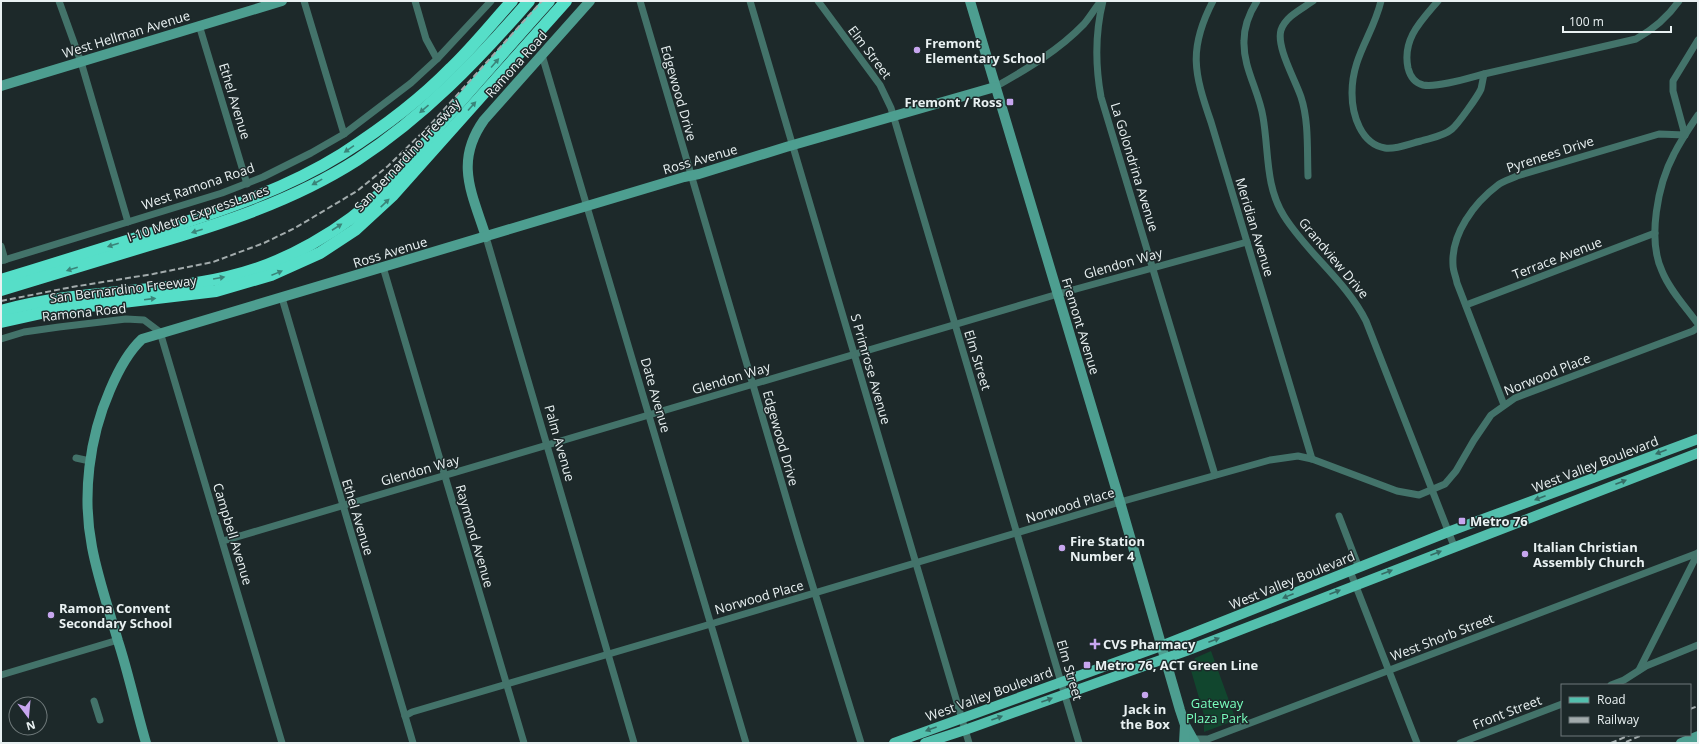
<svg xmlns="http://www.w3.org/2000/svg" width="1699" height="744" font-family="'Open Sans',sans-serif">
<style>
.green{fill:#11462e}
.lines{fill:none;stroke-linecap:round;stroke-linejoin:round}
.street{stroke:#43736a;stroke-width:7}
.secondary{stroke:#4d9e90;stroke-width:10}
.primary{stroke:#53bfad;stroke-width:10}
.highway{stroke:#56dec8;stroke-width:12}
.rail{stroke:#a2abac;stroke-width:2;stroke-dasharray:6 3;stroke-linecap:butt}
.oneway{fill:#3a8479}
.oneway2{fill:#356c65}
.poi-dot{fill:#c7a6ef;stroke:#1d292a;stroke-width:1.5}
.labels{text-anchor:middle;dominant-baseline:central;stroke-width:3;stroke-linejoin:round;paint-order:stroke}
.street-label{font-size:13px;fill:#e9f1f2;stroke:#1d292a}
.poi-label{font-size:13px;font-weight:bold;fill:#e9f1f2;stroke:#1d292a;text-anchor:start}
.park-label{font-size:13px;fill:#78ffbd;stroke:#1d292a}
</style>
<rect width="100%" height="100%" fill="#1d292a"/>
<path class="green" d="M1211,651L1236,720L1204,732V715L1190,667L1195,658Z"/>
<g class="lines">
<g class="street">
<path d="M59,1L81,62L128,222"/>
<path d="M304,1L344,134"/>
<path d="M415,1L426,39L437,59"/>
<path d="M640,1L798,538L861,743"/>
<path d="M750,1L969,743"/>
<path d="M818,1L880,85L891,108L1079,743"/>
<path d="M1103,1C1095,33 1095,64 1101,97L1215,475"/>
<path d="M1213,1C1188,49 1194,73 1211,122L1312,459"/>
<path d="M1257,1C1250,12 1244,27 1244,41C1243,68 1259,91 1263,117C1269,151 1265,186 1284,216C1308,254 1346,281 1366,321L1454,546"/>
<path d="M1381,1C1373,35 1352,56 1352,93C1352,115 1361,144 1385,148C1396,150 1411,143 1421,141C1431,138 1444,136 1452,129C1458,124 1478,96 1481,89C1482,85 1483,79 1484,74L1636,39C1654,29 1667,18 1679,1"/>
<path d="M1438,1C1421,21 1402,39 1408,68C1410,76 1415,83 1423,85C1437,88 1469,78 1484,74"/>
<path d="M199,25L247,184"/>
<path d="M542,55L746,743"/>
<path d="M995,87C1027,69 1059,50 1084,24C1090,17 1095,8 1101,1"/>
<path d="M1698,115C1690,127 1681,140 1674,154C1658,184 1647,239 1662,271C1670,291 1686,307 1698,324"/>
<path d="M1308,176C1307,151 1309,121 1301,97C1295,79 1276,47 1281,30C1286,16 1302,9 1313,1"/>
<path d="M486,237L634,743"/>
<path d="M1,246L5,260"/>
<path d="M1,261L222,193L263,177L311,153L344,134L411,83L437,59L491,1"/>
<path d="M383,267L524,743"/>
<path d="M282,298L413,743"/>
<path d="M1466,305L1655,233"/>
<path d="M1,339L24,332L59,327L126,319L144,320L160,332L282,743"/>
<path d="M1504,405L1457,283C1456,277 1453,271 1453,265C1451,234 1474,203 1498,185C1503,181 1511,179 1517,176L1659,134L1685,135L1673,91V81L1698,40"/>
<path d="M76,458L90,461"/>
<path d="M1339,516L1359,568"/>
<path d="M223,541L1058,294L1247,242"/>
<path d="M1350,571L1417,743"/>
<path d="M1639,670L1698,553"/>
<path d="M1,675L118,640"/>
<path d="M1611,685L1624,680L1646,666L1698,645"/>
<path d="M94,701L100,720"/>
<path d="M405,716L412,712L704,626L1120,502L1270,460L1298,456L1312,459L1397,491L1419,495L1445,484L1456,471L1474,440L1491,415L1515,398L1693,331L1698,327"/>
<path d="M1194,739H1208L1698,553"/>
<path d="M1460,743L1562,704"/>
</g>
<g class="secondary">
<path d="M970,1L1120,502L1180,710L1185,725L1195,743"/>
<path d="M1,86L282,1"/>
<path d="M486,237C472,193 454,162 484,120L590,1"/>
<path d="M146,743C136,709 129,675 118,641C109,610 98,579 92,547C82,496 89,438 110,390C118,371 127,353 142,339L684,177L699,174L786,147L995,87"/>
<path d="M1184,743L1185,725"/>
<path d="M1681,743L1698,736"/>
</g>
<g class="primary">
<path d="M894,743L1161,646L1448,532L1698,439"/>
<path d="M925,743L965,730L1186,651L1698,453"/>
</g>
<g class="highway">
<path d="M1,280C54,264 107,247 159,231C223,210 286,189 342,154C381,129 419,101 451,68C473,47 492,23 512,1"/>
<path d="M1,290C50,275 100,260 149,245C221,224 293,201 357,160C423,117 478,60 529,1"/>
<path d="M1,311C75,290 153,294 227,277C283,265 345,229 385,189C407,167 426,141 446,118C480,79 514,40 549,1"/>
<path d="M1,322L55,310L216,291L271,275L320,253L355,230L393,195L566,1"/>
</g>
<g class="rail">
<path d="M1,301L72,287L153,274L213,262L264,243L295,228L357,191L388,166L429,126L542,1"/>
<path d="M1690,709L1698,706"/>
<path d="M1626,742L1642,735"/>
<path d="M1611,743L1630,735"/>
</g>
</g>
<defs><path id="oneway-solid" d="M-6-.8H1V-3.2L6.5 0L1 3.2V.8H-6Z"/></defs>
<g class="oneway">
<use href="#oneway-solid" transform="translate(495 63) rotate(-49)"/>
<use href="#oneway-solid" transform="translate(472 106) rotate(-48)"/>
<use href="#oneway-solid" transform="translate(424 109) rotate(139)"/>
<use href="#oneway-solid" transform="translate(349 149) rotate(146)"/>
<use href="#oneway-solid" transform="translate(317 182) rotate(151)"/>
<use href="#oneway-solid" transform="translate(385 203) rotate(-44)"/>
<use href="#oneway-solid" transform="translate(337 227) rotate(-33)"/>
<use href="#oneway-solid" transform="translate(197 231) rotate(162)"/>
<use href="#oneway-solid" transform="translate(113 245) rotate(163)"/>
<use href="#oneway-solid" transform="translate(72 269) rotate(163)"/>
<use href="#oneway-solid" transform="translate(277 273) rotate(-22)"/>
<use href="#oneway-solid" transform="translate(219 278) rotate(-10)"/>
<use href="#oneway-solid" transform="translate(150 299) rotate(-7)"/>
</g>
<g class="oneway2">
<use href="#oneway-solid" transform="translate(1661 452) rotate(159)"/>
<use href="#oneway-solid" transform="translate(1621 482) rotate(-21)"/>
<use href="#oneway-solid" transform="translate(1540 498) rotate(159)"/>
<use href="#oneway-solid" transform="translate(1436 553) rotate(-21)"/>
<use href="#oneway-solid" transform="translate(1387 572) rotate(-21)"/>
<use href="#oneway-solid" transform="translate(1335 592) rotate(-21)"/>
<use href="#oneway-solid" transform="translate(1288 596) rotate(158)"/>
<use href="#oneway-solid" transform="translate(1214 640) rotate(-21)"/>
<use href="#oneway-solid" transform="translate(1047 700) rotate(-20)"/>
<use href="#oneway-solid" transform="translate(997 718) rotate(-20)"/>
<use href="#oneway-solid" transform="translate(931 729) rotate(160)"/>
</g>
<g class="poi-dot">
<circle cx="917" cy="50" r="4"/>
<rect x="1006" y="98" width="8" height="8" rx="2"/>
<rect x="1458" y="517" width="8" height="8" rx="2"/>
<circle cx="1062" cy="548" r="4"/>
<circle cx="1525" cy="554" r="4"/>
<circle cx="51" cy="615" r="4"/>
<path d="M1093 638h4v4h4v4h-4v4h-4v-4h-4v-4h4z"/>
<rect x="1083" y="661" width="8" height="8" rx="2"/>
<circle cx="1145" cy="695" r="4"/>
</g>
<g class="labels">
<g class="street-label">
<text transform="translate(126 34) rotate(-17)">West Hellman Avenue</text>
<text transform="translate(870 52) rotate(53)">Elm Street</text>
<text transform="translate(516 64) rotate(-48)">Ramona Road</text>
<text transform="translate(679 93) rotate(74)">Edgewood Drive</text>
<text transform="translate(235 101) rotate(73)">Ethel Avenue</text>
<text transform="translate(1550 154) rotate(-18)">Pyrenees Drive</text>
<text transform="translate(407 155) rotate(-47)">San Bernardino Freeway</text>
<text transform="translate(700 159) rotate(-16)">Ross Avenue</text>
<text transform="translate(1135 167) rotate(73)">La Golondrina Avenue</text>
<text transform="translate(198 186) rotate(-19)">West Ramona Road</text>
<text transform="translate(198 213) rotate(-19)">I-10 Metro ExpressLanes</text>
<text transform="translate(1255 227) rotate(73)">Meridian Avenue</text>
<text transform="translate(390 252) rotate(-17)">Ross Avenue</text>
<text transform="translate(1334 258) rotate(50)">Grandview Drive</text>
<text transform="translate(1557 258) rotate(-21)">Terrace Avenue</text>
<text transform="translate(1123 263) rotate(-16)">Glendon Way</text>
<text transform="translate(123 289) rotate(-7)">San Bernardino Freeway</text>
<text transform="translate(84 312) rotate(-6)">Ramona Road</text>
<text transform="translate(1081 326) rotate(73)">Fremont Avenue</text>
<text transform="translate(978 360) rotate(73)">Elm Street</text>
<text transform="translate(871 369) rotate(74)">S Primrose Avenue</text>
<text transform="translate(1547 374) rotate(-22)">Norwood Place</text>
<text transform="translate(731 378) rotate(-17)">Glendon Way</text>
<text transform="translate(656 395) rotate(74)">Date Avenue</text>
<text transform="translate(781 438) rotate(74)">Edgewood Drive</text>
<text transform="translate(560 443) rotate(74)">Palm Avenue</text>
<text transform="translate(1595 464) rotate(-21)">West Valley Boulevard</text>
<text transform="translate(420 470) rotate(-16)">Glendon Way</text>
<text transform="translate(1070 505) rotate(-17)">Norwood Place</text>
<text transform="translate(358 517) rotate(73)">Ethel Avenue</text>
<text transform="translate(233 534) rotate(73)">Campbell Avenue</text>
<text transform="translate(475 536) rotate(74)">Raymond Avenue</text>
<text transform="translate(1292 580) rotate(-22)">West Valley Boulevard</text>
<text transform="translate(759 597) rotate(-16)">Norwood Place</text>
<text transform="translate(1442 637) rotate(-21)">West Shorb Street</text>
<text transform="translate(1070 670) rotate(74)">Elm Street</text>
<text transform="translate(989 694) rotate(-20)">West Valley Boulevard</text>
<text transform="translate(1507 712) rotate(-21)">Front Street</text>
</g>
<g class="poi-label">
<text x="925" y="43">Fremont<tspan x="925" dy="15">Elementary School</tspan></text>
<text x="1002" y="102" text-anchor="end">Fremont / Ross</text>
<text x="1470" y="521">Metro 76</text>
<text x="1070" y="541">Fire Station<tspan x="1070" dy="15">Number 4</tspan></text>
<text x="1533" y="547">Italian Christian<tspan x="1533" dy="15">Assembly Church</tspan></text>
<text x="59" y="608">Ramona Convent<tspan x="59" dy="15">Secondary School</tspan></text>
<text x="1103" y="644">CVS Pharmacy</text>
<text x="1095" y="665">Metro 76, ACT Green Line</text>
<text x="1145" y="709" text-anchor="middle">Jack in<tspan x="1145" dy="15">the Box</tspan></text>
</g>
<g class="park-label">
<text x="1217" y="703">Gateway<tspan x="1217" dy="15">Plaza Park</tspan></text>
</g>
</g>
<rect width="1699" height="744" fill="none" stroke="#e9f1f2" stroke-width="4"/>
<rect x="1561" y="684" width="130" height="52" fill="#1d292a" stroke="#6f797a"/>
<rect x="1569" y="697" width="20" height="6" fill="#53bfad" stroke="#6f797a"/>
<text x="1597" y="704" font-size="12" fill="#e9f1f2">Road</text>
<rect x="1569" y="717" width="20" height="6" fill="#a2abac" stroke="#6f797a"/>
<text x="1597" y="724" font-size="12" fill="#e9f1f2">Railway</text>
<g transform="translate(28 716) rotate(164)"><circle r="19" fill="#1d292a" stroke="#6f797a"/>
<path d="M0-3L7 15L0 10L-7 15Z" fill="#c7a6ef"/>
<text y="-6" font-size="11" font-weight="bold" text-anchor="middle" fill="#e9f1f2">N</text>
</g>
<path d="M1563 26v6h108v-6" fill="none" stroke="#e9f1f2" stroke-width="2"/>
<text x="1569" y="26" font-size="12" fill="#e9f1f2" stroke="#1d292a" stroke-width="3" paint-order="stroke">100 m</text>
</svg>
